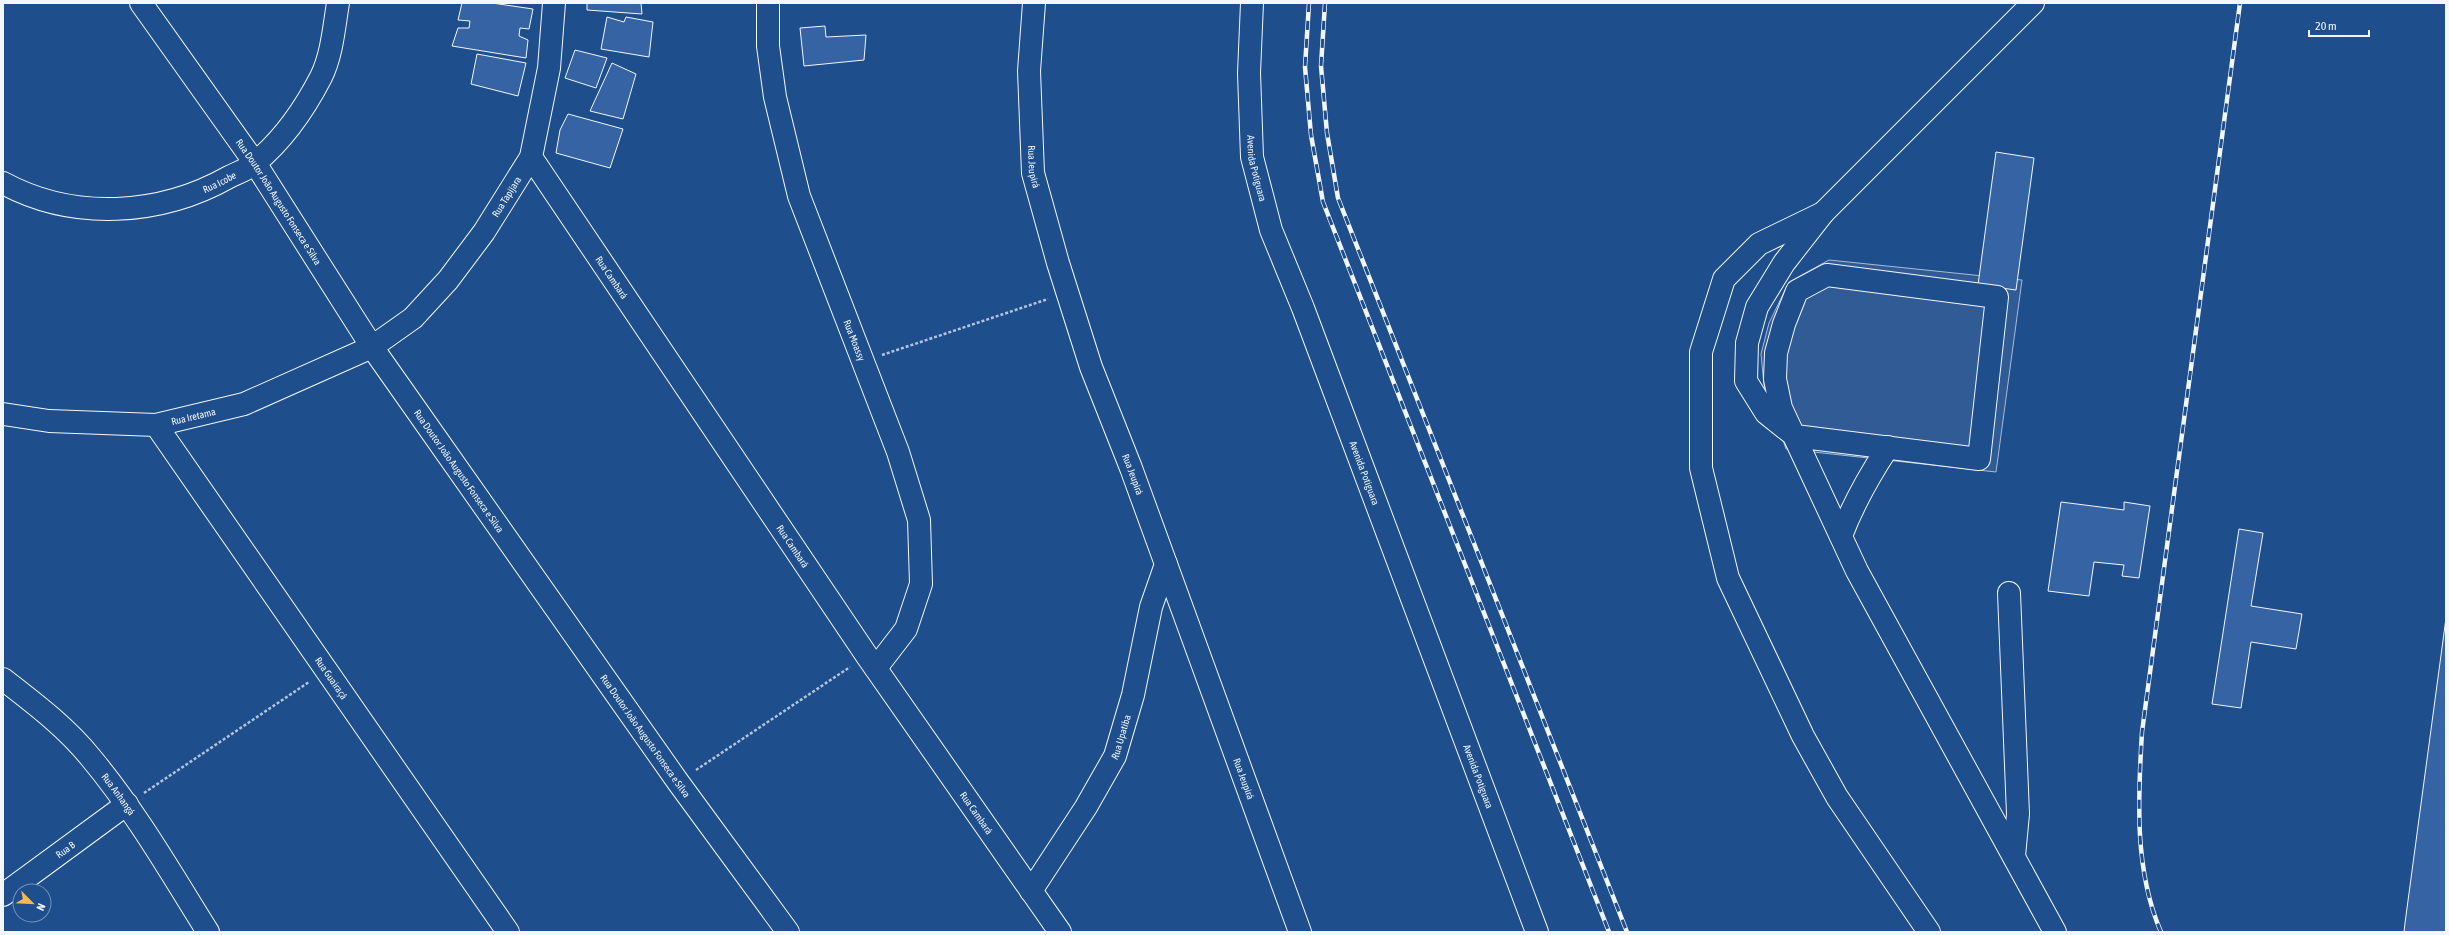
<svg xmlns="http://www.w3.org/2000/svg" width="2449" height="935" font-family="'Asap Condensed',sans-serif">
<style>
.built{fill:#305b95;stroke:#a8bbd7}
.building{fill:#3563a3;stroke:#f2f6ff}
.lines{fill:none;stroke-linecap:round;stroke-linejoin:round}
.minor-casing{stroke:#f2f6ff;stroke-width:24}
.path{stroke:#b3c4dc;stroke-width:2.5;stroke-dasharray:3 2;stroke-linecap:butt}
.minor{stroke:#1f4e8c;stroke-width:22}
.rail-casing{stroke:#f2f6ff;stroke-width:4.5}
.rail{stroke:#1f4e8c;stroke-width:3;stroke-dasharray:9;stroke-linecap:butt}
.labels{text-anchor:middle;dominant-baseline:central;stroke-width:3;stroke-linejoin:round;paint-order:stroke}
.street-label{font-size:10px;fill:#f2f6ff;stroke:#1f4e8c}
</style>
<rect width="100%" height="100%" fill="#1f4e8c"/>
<path class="built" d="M1829,260L2022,280L1996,472L1786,449L1764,385L1761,354L1769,323L1789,282Z"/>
<g class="building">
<path d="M462,3H492L533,9L529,29L520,28L519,36L528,40L526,58L452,46L458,28H469L470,21L458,20Z"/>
<path d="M587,3H641L642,14L587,10Z"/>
<path d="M607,17L624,22L626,17L653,22L649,57L601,49Z"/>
<path d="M825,26L826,37L866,35L864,60L804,66L800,28Z"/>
<path d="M575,50L607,58L596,88L565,78Z"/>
<path d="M477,54L526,63L518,96L471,84Z"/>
<path d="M612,63L636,74L623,119L590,111Z"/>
<path d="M568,114L623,129L610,168L556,153L560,130Z"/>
<path d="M1996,152L2034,158L2016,290L1978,285Z"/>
<path d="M2061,502L2124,510V502L2150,506L2139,578L2122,576L2124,565L2094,562L2089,596L2048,591Z"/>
<path d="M2239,529L2263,533L2251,606L2302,614L2296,649L2251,642L2241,708L2212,704Z"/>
<path d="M2446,618V932H2404L2405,923Z"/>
</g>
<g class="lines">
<g class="minor-casing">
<g id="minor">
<path id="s1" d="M141,3L255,163L372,347L678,782L788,932"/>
<path id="s2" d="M768,3V46L775,97L799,196L898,452L919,520L921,584L906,629L876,668"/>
<path id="s3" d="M1034,3L1029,71L1033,173L1058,263L1091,367L1131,468L1300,932"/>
<path id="s4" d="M1252,3L1249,73L1252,157L1271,230L1303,308L1537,932"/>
<path id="s5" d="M531,157L867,656L1060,932"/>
<path id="s6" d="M3,183C73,221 160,216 229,177C237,173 248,169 255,163C283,140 305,108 321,77C332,55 334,27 338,3"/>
<path d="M1823,213L1784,263L1757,307L1747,343L1746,381L1766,413L1795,436L1979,459L1997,297L1827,275L1797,291L1784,324L1776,353L1775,379L1781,408L1857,571L2055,932"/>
<path id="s7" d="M3,414L49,421L156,425L244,404L372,347L413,318L448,280L484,232L531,157L549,68L554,3"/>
<path id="s8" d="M156,425L508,932"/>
<path d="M1841,536C1853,504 1869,476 1888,447"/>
<path d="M2009,593L2018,814L2014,856"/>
<path id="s9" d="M3,679C34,703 66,727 91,758C136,812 171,873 208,932"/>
<path id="s10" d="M1031,891L1086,807L1115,756L1133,695L1151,607L1166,564"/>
<path id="s11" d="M3,895L127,804"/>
<path d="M1929,932L1837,797L1803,736L1728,578L1701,468V352L1724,279L1759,244L1823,213L2033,3"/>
</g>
</g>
<g class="path">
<path d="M882,355L1048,299"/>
<path d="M696,770L850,667"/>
<path d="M144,793L309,682"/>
</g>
<use href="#minor" class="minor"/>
<g class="rail-casing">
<g id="rail">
<path d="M1309,3L1305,67L1311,135L1323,202L1609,932"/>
<path d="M1325,3L1321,66L1327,133L1338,198L1627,932"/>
<path d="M2161,932C2134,870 2138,797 2142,732L2240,3"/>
</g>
</g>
<use href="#rail" class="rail"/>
</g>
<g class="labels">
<g class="street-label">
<text stroke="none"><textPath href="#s3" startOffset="164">Rua Jeupirá</textPath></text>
<text stroke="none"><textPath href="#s4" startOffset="166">Avenida Potiguara</textPath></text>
<text stroke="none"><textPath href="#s6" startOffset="225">Rua Icobe</textPath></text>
<text stroke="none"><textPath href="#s7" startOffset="588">Rua Tapijara</textPath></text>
<text stroke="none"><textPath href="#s1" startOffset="242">Rua Doutor João Augusto Fonseca e Silva</textPath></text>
<text stroke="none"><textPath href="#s5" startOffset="145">Rua Cambará</textPath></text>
<text stroke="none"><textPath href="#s2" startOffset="351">Rua Moassy</textPath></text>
<text stroke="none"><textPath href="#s7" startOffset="192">Rua Iretama</textPath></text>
<text stroke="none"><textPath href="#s1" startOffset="566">Rua Doutor João Augusto Fonseca e Silva</textPath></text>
<text stroke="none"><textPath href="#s4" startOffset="490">Avenida Potiguara</textPath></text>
<text stroke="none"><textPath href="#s3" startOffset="488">Rua Jeupirá</textPath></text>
<text stroke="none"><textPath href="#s5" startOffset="469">Rua Cambará</textPath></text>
<text stroke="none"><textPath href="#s8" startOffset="308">Rua Guairaçá</textPath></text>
<text stroke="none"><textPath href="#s1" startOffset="890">Rua Doutor João Augusto Fonseca e Silva</textPath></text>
<text stroke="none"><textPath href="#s10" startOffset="179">Rua Upatiba</textPath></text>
<text stroke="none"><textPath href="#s4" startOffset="814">Avenida Potiguara</textPath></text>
<text stroke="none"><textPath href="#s3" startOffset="812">Rua Jeupirá</textPath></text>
<text stroke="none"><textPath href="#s9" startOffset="164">Rua Anhangá</textPath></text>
<text stroke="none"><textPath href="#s5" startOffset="793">Rua Cambará</textPath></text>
<text stroke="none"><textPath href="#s11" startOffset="77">Rua B</textPath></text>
</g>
</g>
<rect width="2449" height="935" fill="none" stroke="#f2f6ff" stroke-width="8"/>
<g transform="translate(32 903) rotate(114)"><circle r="19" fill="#1f4e8c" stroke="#7391ba"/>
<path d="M0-3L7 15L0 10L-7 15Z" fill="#ffb74d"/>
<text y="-6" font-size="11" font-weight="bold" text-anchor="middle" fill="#f2f6ff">N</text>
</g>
<path d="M2309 30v6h60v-6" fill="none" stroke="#f2f6ff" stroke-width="2"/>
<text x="2315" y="30" font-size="12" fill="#f2f6ff" stroke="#1f4e8c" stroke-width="3" paint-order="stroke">20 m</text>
</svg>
